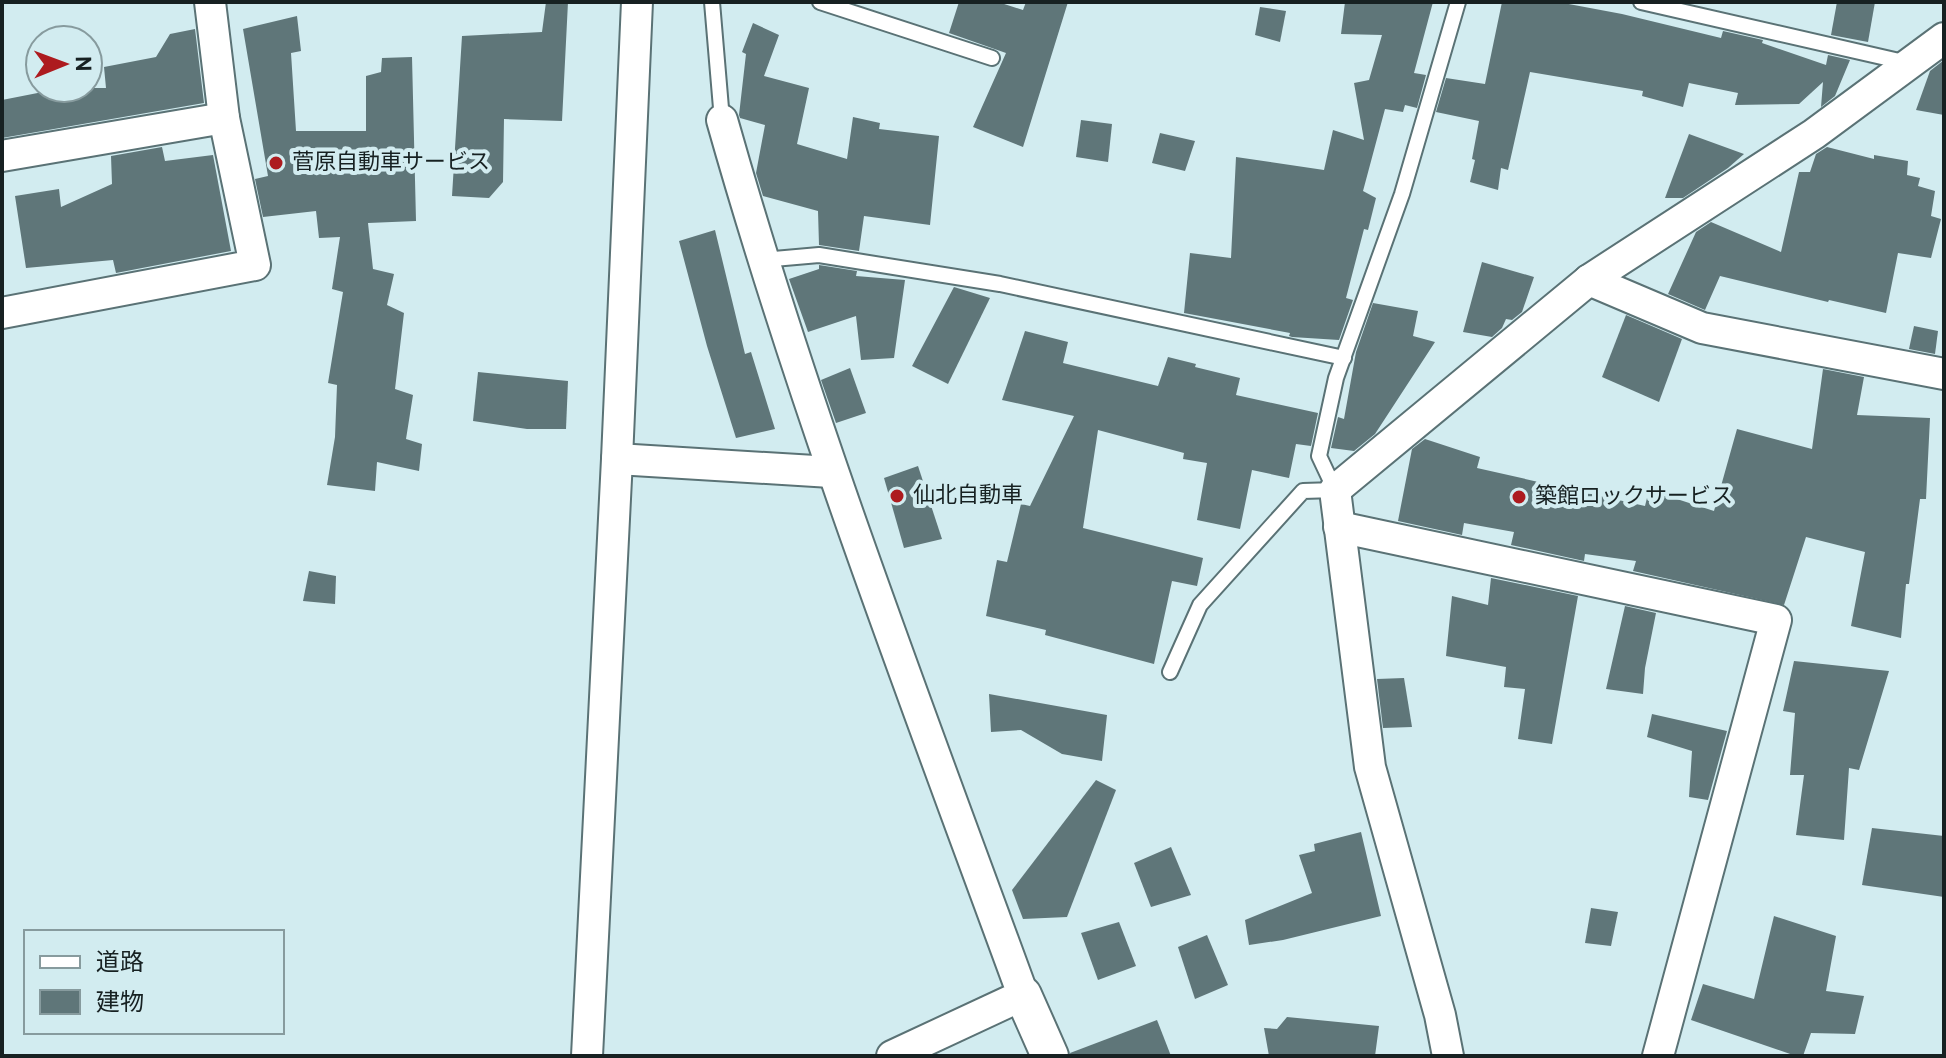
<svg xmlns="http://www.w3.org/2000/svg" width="1946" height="1058" font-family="Overpass,'Noto Sans JP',sans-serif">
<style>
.building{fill:#5f7679}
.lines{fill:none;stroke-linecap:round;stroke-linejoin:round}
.service-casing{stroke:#5a7275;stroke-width:18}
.minor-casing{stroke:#5a7275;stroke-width:34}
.tertiary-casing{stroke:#5a7275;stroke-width:40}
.service{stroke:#fff;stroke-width:14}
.minor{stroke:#fff;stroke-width:30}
.tertiary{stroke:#fff;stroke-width:36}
.poi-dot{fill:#ad1b1f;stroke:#d2ecf0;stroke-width:3}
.labels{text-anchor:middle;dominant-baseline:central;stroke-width:8;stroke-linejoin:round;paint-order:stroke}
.poi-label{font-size:22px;fill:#172122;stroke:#d2ecf0;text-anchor:start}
</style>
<rect width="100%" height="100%" fill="#d2ecf0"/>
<g class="building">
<path d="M546,2H568L562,121L504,119L503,182L489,198L452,196L462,36L542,32Z"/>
<path d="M959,2H998L1023,10L1026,2H1068L1023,147L973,127L1006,53L949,33Z"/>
<path d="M1345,2H1433L1414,73L1426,75L1417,108L1405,105L1403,112L1385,109L1363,191L1376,198L1368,230L1364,229L1346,298L1353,300L1339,340L1292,337L1289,336L1290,333L1184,313L1190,253L1231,258L1236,157L1324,170L1333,130L1364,140L1354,83L1369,80L1382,35L1341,34Z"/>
<path d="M1502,2H1558L1622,14L1721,38L1723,31L1763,40L1762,43L1826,65L1828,55L1850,60L1835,96L1821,107L1823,82L1799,104L1735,105L1738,93L1689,83L1683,107L1642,96L1643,91L1530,72L1508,170L1501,168L1498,190L1470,182L1475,160L1472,159L1479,121L1436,112L1446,78L1485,84Z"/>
<path d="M1837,2H1875L1868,42L1831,35Z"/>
<path d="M1260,7L1286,11L1280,42L1255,35Z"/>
<path d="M297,16L301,51L291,53L296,131H366V76L381,72L382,58L412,57L416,221L368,223L373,269L394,274L387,305L404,313L395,389L413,395L406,439L422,444L419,471L377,462L375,491L327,485L335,437L337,385L328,383L343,292L332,289L340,237L319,238L316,211L263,217L255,179L268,176L243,29Z"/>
<path d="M753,23L779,35L764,76L809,88L797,144L847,159L853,117L880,123L879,129L939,136L930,225L864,216L859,251L819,245L818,211L763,196L756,173L765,125L740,118L739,115L746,54L742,52Z"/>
<path d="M195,29L204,103L2,138V100L63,88H106L104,67L156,57L170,34Z"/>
<path d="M1944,60V115L1916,110L1930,71Z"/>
<path d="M1081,120L1112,124L1108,162L1076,157Z"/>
<path d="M1160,133L1195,141L1185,171L1152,163Z"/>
<path d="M1689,134L1744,154L1728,168L1683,198H1665Z"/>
<path d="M162,147L165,161L213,155L231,251L116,273L113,260L26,268L15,196L59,189L61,207L112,184L111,156Z"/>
<path d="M1827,147L1874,159V155L1908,161L1907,175L1920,178L1918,186L1935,191L1931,216L1941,219L1931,258L1898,253L1886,313L1829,300L1828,302L1720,276L1705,310L1668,294L1696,232L1711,222L1781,252L1799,172H1810L1816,154Z"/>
<path d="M715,230L745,354L751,352L775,429L736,438L707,346L679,241Z"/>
<path d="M1482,262L1534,277L1522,312L1512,320L1506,319L1502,328L1492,337L1463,332Z"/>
<path d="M819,265L857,271L856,276L905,280L894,358L861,360L856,316L808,332L789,279L819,269Z"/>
<path d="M954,287L990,298L948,384L912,366Z"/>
<path d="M1373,303L1418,311L1413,336L1435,342L1375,434L1354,451L1331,448L1338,417L1344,419L1356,352Z"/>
<path d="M1626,315L1682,339L1659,402L1602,377Z"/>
<path d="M1914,326L1938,331L1935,354L1909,349Z"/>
<path d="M1025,331L1068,342L1063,363L1158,386L1168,357L1196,364L1195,367L1240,378L1236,395L1318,413L1311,446L1296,444L1289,478L1252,470L1240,529L1197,520L1207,463L1183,459L1184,453L1098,430L1083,528L1203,558L1197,586L1172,581L1154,664L1045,635L1046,630L986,616L997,560L1007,562L1021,504L1030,506L1074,416L1002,400Z"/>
<path d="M850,368L866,413L836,423L821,380Z"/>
<path d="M1823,369L1864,377L1857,415L1930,418L1926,499H1920L1909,584H1906L1901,638L1851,626L1865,552L1806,537L1784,605L1633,571L1636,561L1585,554L1584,561L1511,545L1514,532L1464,523L1462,535L1398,521L1412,449L1425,439L1480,457L1477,468L1645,506L1649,490L1714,511L1737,429L1812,449Z"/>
<path d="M478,372L568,381L566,429H527L473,421Z"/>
<path d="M918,466L942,539L904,548L884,478Z"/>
<path d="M309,571L336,576L335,604L303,601Z"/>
<path d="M1491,578L1578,596L1552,744L1518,739L1525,689L1504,687L1506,667L1446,656L1452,596L1488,605Z"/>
<path d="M1625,606L1656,613L1645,668L1643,694L1606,689Z"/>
<path d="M1794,661L1889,671L1859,770L1849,768L1844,840L1796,835L1804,775H1790L1795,713L1783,711Z"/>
<path d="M1404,678L1412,727L1383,728L1377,679Z"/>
<path d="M989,694L1107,715L1102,761L1062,754L1021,730L991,732Z"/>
<path d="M1652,714L1727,731L1708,800L1689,797L1692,751L1647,737Z"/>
<path d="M1096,780L1116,790L1067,917L1023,919L1012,890Z"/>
<path d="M1872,828L1944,836V897L1862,885Z"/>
<path d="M1361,832L1381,916L1283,940L1249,945L1245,920L1312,893L1299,855L1315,851L1314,844Z"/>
<path d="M1171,847L1191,895L1151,907L1134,863Z"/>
<path d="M1591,908L1618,912L1611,946L1585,943Z"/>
<path d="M1774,916L1836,936L1826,991L1864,996L1855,1034L1811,1033L1803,1056H1796L1691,1020L1703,984L1754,999Z"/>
<path d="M1119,922L1136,966L1098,980L1081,933Z"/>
<path d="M1207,935L1228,985L1195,999L1178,947Z"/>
<path d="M1287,1017L1379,1026L1375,1056H1269L1264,1028L1277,1029Z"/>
<path d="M1157,1020L1171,1056H1071L1070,1053Z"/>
</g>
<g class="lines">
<g class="service-casing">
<g id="service">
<path d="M712,2L722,120"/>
<path d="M820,2L992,58"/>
<path d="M1641,2L1908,63"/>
<path d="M762,260L819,255L1000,284L1344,358"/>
<path d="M1170,672L1200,605L1303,491L1335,490L1319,456L1336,378L1402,194L1458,2"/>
</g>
</g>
<g class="minor-casing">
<g id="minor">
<path d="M722,120C806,417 917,705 1023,995L892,1056"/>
<path d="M2,156L224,118"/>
<path d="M1589,280L1702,328L1944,374"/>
<path d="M2,313L255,265L224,118L210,2"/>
<path d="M617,459L831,472"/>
<path d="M1339,527L1776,620L1658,1056"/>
<path d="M587,1056L617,459L637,2"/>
<path d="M1448,1056L1440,1015L1370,767L1335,490L1589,280L1814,134L1944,38"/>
</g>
</g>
<g class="tertiary-casing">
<path id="tertiary" d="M1023,995L1050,1056"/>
</g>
<use href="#service" class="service"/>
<use href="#minor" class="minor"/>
<use href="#tertiary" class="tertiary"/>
</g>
<g class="poi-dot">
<circle cx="276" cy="163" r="8"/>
<circle cx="897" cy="496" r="8"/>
<circle cx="1519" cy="497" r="8"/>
</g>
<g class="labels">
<g class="poi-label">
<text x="292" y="163">菅原自動車サービス</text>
<text x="913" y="496">仙北自動車</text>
<text x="1535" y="497">築館ロックサービス</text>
</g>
</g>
<rect width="1946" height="1058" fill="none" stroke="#172122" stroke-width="8"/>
<rect x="24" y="930" width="260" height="104" fill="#d2ecf0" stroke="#879b9e" stroke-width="2"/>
<rect x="40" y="956" width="40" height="12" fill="#ffffff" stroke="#879b9e" stroke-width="2"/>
<text x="96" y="970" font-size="24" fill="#172122">道路</text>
<rect x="40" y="990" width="40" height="24" fill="#5f7679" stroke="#879b9e" stroke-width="2"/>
<text x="96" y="1010" font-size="24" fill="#172122">建物</text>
<g transform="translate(64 64) rotate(89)"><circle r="38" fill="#d2ecf0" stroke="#879b9e" stroke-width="2"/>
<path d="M0-6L14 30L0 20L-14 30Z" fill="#ad1b1f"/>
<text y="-12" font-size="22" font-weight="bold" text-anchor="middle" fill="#172122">N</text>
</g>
</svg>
